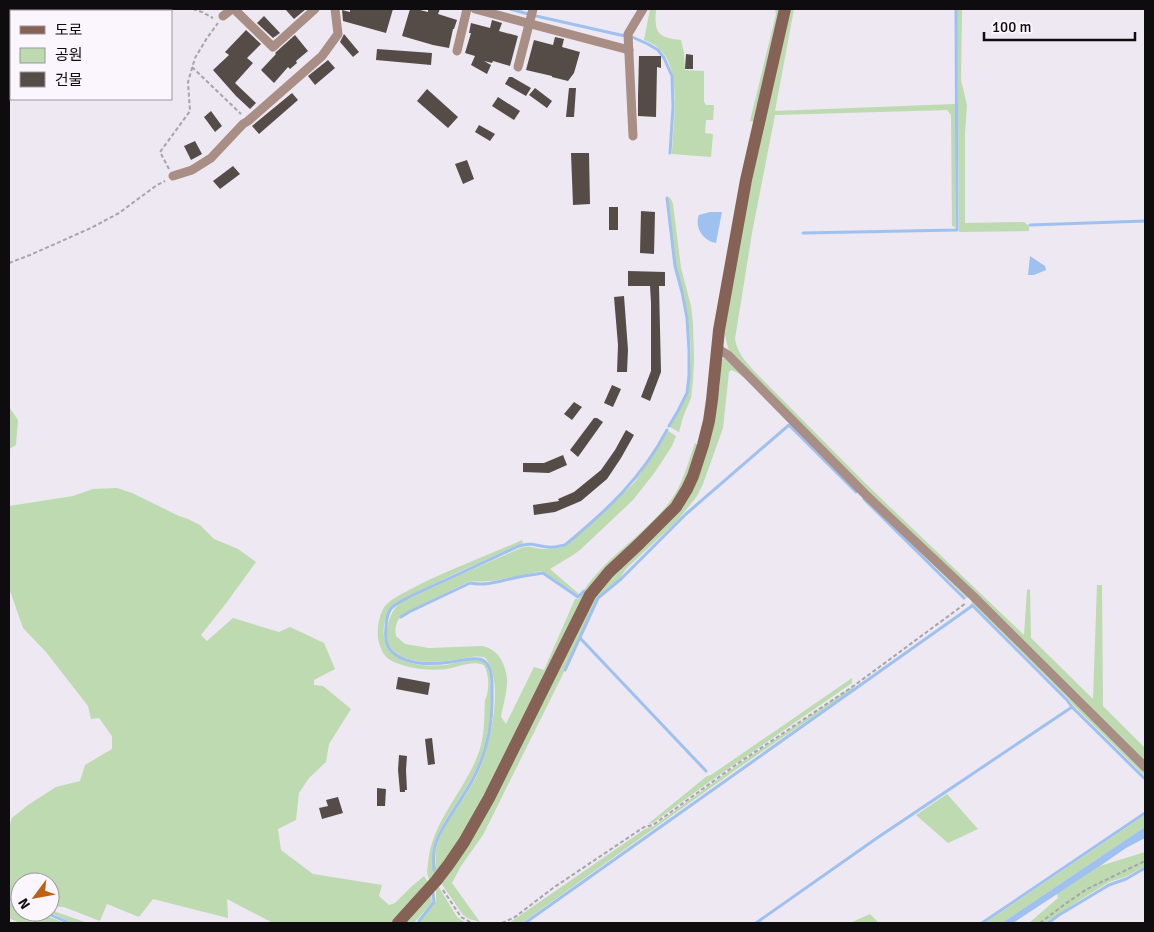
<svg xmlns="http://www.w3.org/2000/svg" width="1154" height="932" font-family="Signika,'Noto Sans KR',sans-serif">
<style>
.green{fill:#bddab1}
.water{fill:#9fc1ef}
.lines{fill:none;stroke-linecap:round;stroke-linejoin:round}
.stream{stroke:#9fc1ef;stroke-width:3}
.building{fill:#554c47}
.path{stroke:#a8a4ab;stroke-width:2;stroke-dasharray:4 2.5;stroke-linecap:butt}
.street{stroke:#a88e85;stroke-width:9}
.secondary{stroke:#866156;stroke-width:12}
</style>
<rect width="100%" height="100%" fill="#ede8f1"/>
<g class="green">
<path d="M650,9H656C654,32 657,38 681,40L684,53L685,70L704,71V102L706,105H714L713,120H706L705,133L713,134L711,157L672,154C673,125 683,67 658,48C654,44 649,42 644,40Z"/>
<path d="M775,9H782L757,122L750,121L776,14Z"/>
<path d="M788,9H794L775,111L955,104V227L952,226L951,115L947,110L775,115L752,233L735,339C737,352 745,361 754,371L866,484L1024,635L1027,590L1030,589L1031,638L1093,699L1097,585H1102L1103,706L1145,748V763L869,494L731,354L728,348L724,331L742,228Z"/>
<path d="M957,9H962L961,80L967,105L965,133V223L1024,222L1029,226V231L959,232Z"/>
<path d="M668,197L671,199L673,204L681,268L691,306L693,324L694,359L693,381L691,398L683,417L679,432L670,427L687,395L690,370L691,349L688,317L683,292L675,266Z"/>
<path d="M725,358L969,596L967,598C908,540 849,482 790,424C777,410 748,375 731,370L729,372L723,428L703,484L697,496L678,520L626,569L620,578L597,597L562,676L483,835L461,866L452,883L480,922L469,919L463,915L441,883L586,609L605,583L676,512L711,431L720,385V362L722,359Z"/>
<path d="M9,407L18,420L16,445L9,449Z"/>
<path d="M668,431L676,436L672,446L655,472L633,500L580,550L573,555L550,569L579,594L578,595L542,571C521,575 490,584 470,581L405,613C397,619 394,626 396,636L405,644L429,648L482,646C498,649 505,663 507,678C508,689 503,706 501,717L506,724L534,667L544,670L575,599H579C600,559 645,536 671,500C683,484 688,462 695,443L699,446L682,492L609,568L468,829L431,882C426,875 427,871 428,864C431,823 463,793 477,757C485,739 484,719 485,700C490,690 489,674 484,665C472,660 458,667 447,669C429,671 411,669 394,662C384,658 380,649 378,638C377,628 379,614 385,606C392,598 402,594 411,589C447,570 485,557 522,540L523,543L454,574L397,602C389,608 386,615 384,625C379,664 423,669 451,664C462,662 471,659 482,660C492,670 491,683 491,696C491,725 485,755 470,781C458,803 440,823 433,848C432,854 433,861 434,867L436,865C436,860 435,854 436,850C439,830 463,801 473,783C488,758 503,692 490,666C488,662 487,658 483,657C474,655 462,659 453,660C429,664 384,664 387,630C388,620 392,610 400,603L455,577L521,548C529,545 534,548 542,549C551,549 560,549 567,545L597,518L634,483L660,445Z"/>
<path d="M117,488L132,493L179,516L188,519L200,525L214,539L238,549L256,562L227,602L201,635L207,641L233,618L279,632L290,627L324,643L335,669L314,680V685L323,686L351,709L329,744L326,762L309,778L299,793L296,820L278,829L281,850L313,874L382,885L379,896L389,905L395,903L412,886L424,876L430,885L394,923H273L227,899L228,918L153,899L139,917L107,904L100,921L64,907L50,906L56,912L88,923H72L49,912H50V882H20V901L9,897V827L12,818L28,805L56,787L80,781L85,765L112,749V736L99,718L91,719L88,706L46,652L23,628L9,588V506L73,496L93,489Z"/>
<path d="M973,600L1145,770V776L1073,705L1068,698L971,602Z"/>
<path d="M852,678V683L709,782L653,823L648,824L707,776L711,775Z"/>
<path d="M854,686L852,690L741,766L522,923H509L645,829L654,826L739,764Z"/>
<path d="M947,794L978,829L948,843L916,815Z"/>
<path d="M1145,815V827L1002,923H985Z"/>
<path d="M1145,852V866L1125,877L1109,882L1080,900L1045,923H1029L1058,898L1057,894L1100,866Z"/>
<path d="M437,884L457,917L466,923H421L420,921L436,902V886Z"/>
<path d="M431,893L432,902L414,923H403Z"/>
<path d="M9,902L20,906V912H36L65,923H20L9,918Z"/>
<path d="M870,914L879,923H850Z"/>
</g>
<g class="water">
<path d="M710,212H722L716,243C703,241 694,227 699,215Z"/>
<path d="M1030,256L1045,266L1046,270L1034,275H1028Z"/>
<path d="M1145,827V838L1126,848L1100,866L1013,923H1002Z"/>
</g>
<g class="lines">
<g class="stream">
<path d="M510,9L528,14"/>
<path d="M536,16L625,36"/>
<path d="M632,37L648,44L658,50L664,58L672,76L673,107L670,153"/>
<path d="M667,198L675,266L682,292L687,318L689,350V376L687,393L678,411L669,426"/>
<path d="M1030,225L1145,221"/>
<path d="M803,233L957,230L956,9"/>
<path d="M864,499L964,598"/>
<path d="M972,605L1067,700L1072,707"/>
<path d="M401,617L409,612L470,583C484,586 496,582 510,579C521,576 532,575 543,573L578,597L584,591"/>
<path d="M580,638L706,771"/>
<path d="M565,670L598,598L621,579L686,514L789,425L856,492"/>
<path d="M434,870C434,864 433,857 434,851C436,832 462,800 472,781C486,755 493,724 492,693C492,684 493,672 487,664C485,661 482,659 478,659C469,658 460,661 451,662C437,664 420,665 406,660C390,654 384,645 386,628C386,622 387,616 390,610C394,604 402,601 409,597L519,546C532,542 536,546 548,547C554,548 559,546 565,545C606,511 642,478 667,430"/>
<path d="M9,899L20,903"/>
<path d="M44,912L69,923"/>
<path d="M419,923V921L434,902L433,893"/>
<path d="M525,923L972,606"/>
<path d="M756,923L877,838L1072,707L1145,779"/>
<path d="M982,923L1145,813"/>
<path d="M1048,923L1059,915L1109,885L1126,879L1145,868"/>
</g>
</g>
<g class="building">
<path d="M285,9H306L294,19Z"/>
<path d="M350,9H393L386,33L343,21L342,10L350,12Z"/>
<path d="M410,9H416L428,12V9H440L438,14L457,20L454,29H453L449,48L433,45L402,36Z"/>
<path d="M264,16L280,33L273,38L257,23Z"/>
<path d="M492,20L502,23L499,31L518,36L510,66L493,61L492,63L484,61L491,65L487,74L471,65L475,56L465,53L471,33H469L471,23L490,28Z"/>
<path d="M246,30L261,44L247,58L253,63L235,83L256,103L250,109L236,96L213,70L229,55L225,52Z"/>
<path d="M344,34L359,52L353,57L340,42Z"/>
<path d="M295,35L308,51L296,61L297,63L290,69L288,67L274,83L261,70L276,54L275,53Z"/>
<path d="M555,37L564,39L562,47L580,52L574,73L568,81L552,77V76L526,70L534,40L553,45Z"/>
<path d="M377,49L432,53L431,65L376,60Z"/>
<path d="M686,54L693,55V69H685Z"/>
<path d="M639,56H661V68L657,67L656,117L638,116V96Z"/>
<path d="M328,60L335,68L315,85L308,76Z"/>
<path d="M509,77H512L531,88L526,96L505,84Z"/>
<path d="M535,88L552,101L547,108L529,95Z"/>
<path d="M569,88H576L574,117H566Z"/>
<path d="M427,89L458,117L448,128L417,101Z"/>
<path d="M292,93L298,100L259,134L252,126Z"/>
<path d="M498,97L520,111L514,120L492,106Z"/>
<path d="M211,111L222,126L215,132L204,117Z"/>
<path d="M479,125L495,134L490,141L475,132Z"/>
<path d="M195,141L202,154L191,160L184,146Z"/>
<path d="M571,153H589L590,204L573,205Z"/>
<path d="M467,160L474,179L463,184L455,164Z"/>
<path d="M233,166L240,174L220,189L213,181Z"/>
<rect x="609" y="207" width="9" height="23"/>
<path d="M641,211L655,212L654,254L640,253Z"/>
<path d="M628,271L665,272V286H659L661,372L650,401L641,397L651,371V303L650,286H628Z"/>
<path d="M624,296L628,350L627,372H617L618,345L614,297Z"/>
<path d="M612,385L621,389L613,407L604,403Z"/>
<path d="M574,402L582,407L572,420L564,414Z"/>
<path d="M594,418H597L603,422L578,457L570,450Z"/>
<path d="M626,430L634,435L621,458L607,479L581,501L555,512L534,515L533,505L559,501L558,499L574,492L601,470L615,450Z"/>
<path d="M563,455L567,465L549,473L523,472V463H544Z"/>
<path d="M398,677L430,683L428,695L396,689Z"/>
<path d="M432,738L435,764L428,765L425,739Z"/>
<path d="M399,755L407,756L406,770L407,790H405V792H400L398,770Z"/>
<path d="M377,788L386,789L385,806H377Z"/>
<path d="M338,797L343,813L322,819L319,808L328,806L326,800Z"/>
</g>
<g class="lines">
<g class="path">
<path d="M193,9L202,12L213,18"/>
<path d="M168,11L172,9"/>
<path d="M192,67L241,114"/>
<path d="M9,91L11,90"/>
<path d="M169,169L160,152L190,111L188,82L195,58L207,38L218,23"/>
<path d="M9,263L30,255L91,228L119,213L157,185L165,181"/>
<path d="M443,890L461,917L472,923"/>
<path d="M502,923L515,917L553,888L644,827L653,825L737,764L855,685L966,603"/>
<path d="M1040,923L1065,904L1087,889L1145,861"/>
</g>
<g class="street">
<path d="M234,9L273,47L315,9"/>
<path d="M475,9L629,50"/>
<path d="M223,16L232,9"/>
<path d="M457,51L467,9"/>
<path d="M518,67L533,9"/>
<path d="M633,136L628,34L643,9"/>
<path d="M173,176L192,170L211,158L243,124L248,121L322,56L338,34L335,9"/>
<path d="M717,348L728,355L866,495L973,596L1145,767"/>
</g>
<path class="secondary" d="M398,923L436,881L449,864L464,842L489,798L590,595L609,572L639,544L676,507L687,489L693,476L703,445L709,421L712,400L719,330L746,180L785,9"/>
</g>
<rect width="1154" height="932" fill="none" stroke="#0e0c0f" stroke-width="20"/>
<rect x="10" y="10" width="162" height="90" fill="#fbf5fe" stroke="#9c989e"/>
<rect x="20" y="26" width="25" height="8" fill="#866156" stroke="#9c989e"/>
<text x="55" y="35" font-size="15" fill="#0e0c0f">도로</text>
<rect x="20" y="48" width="25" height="15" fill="#bddab1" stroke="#9c989e"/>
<text x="55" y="60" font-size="15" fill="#0e0c0f">공원</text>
<rect x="20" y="72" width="25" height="15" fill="#554c47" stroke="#9c989e"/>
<text x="55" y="85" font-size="15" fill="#0e0c0f">건물</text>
<g transform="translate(35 897) rotate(238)"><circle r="24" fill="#fbf5fe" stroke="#9c989e"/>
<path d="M0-4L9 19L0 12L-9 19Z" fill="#bf6114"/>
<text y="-8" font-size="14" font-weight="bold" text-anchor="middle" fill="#0e0c0f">N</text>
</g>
<path d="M984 32v8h151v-8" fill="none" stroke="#0e0c0f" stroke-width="2.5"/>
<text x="992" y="32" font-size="15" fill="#0e0c0f" stroke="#fbf5fe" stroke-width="4" paint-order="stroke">100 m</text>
</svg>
